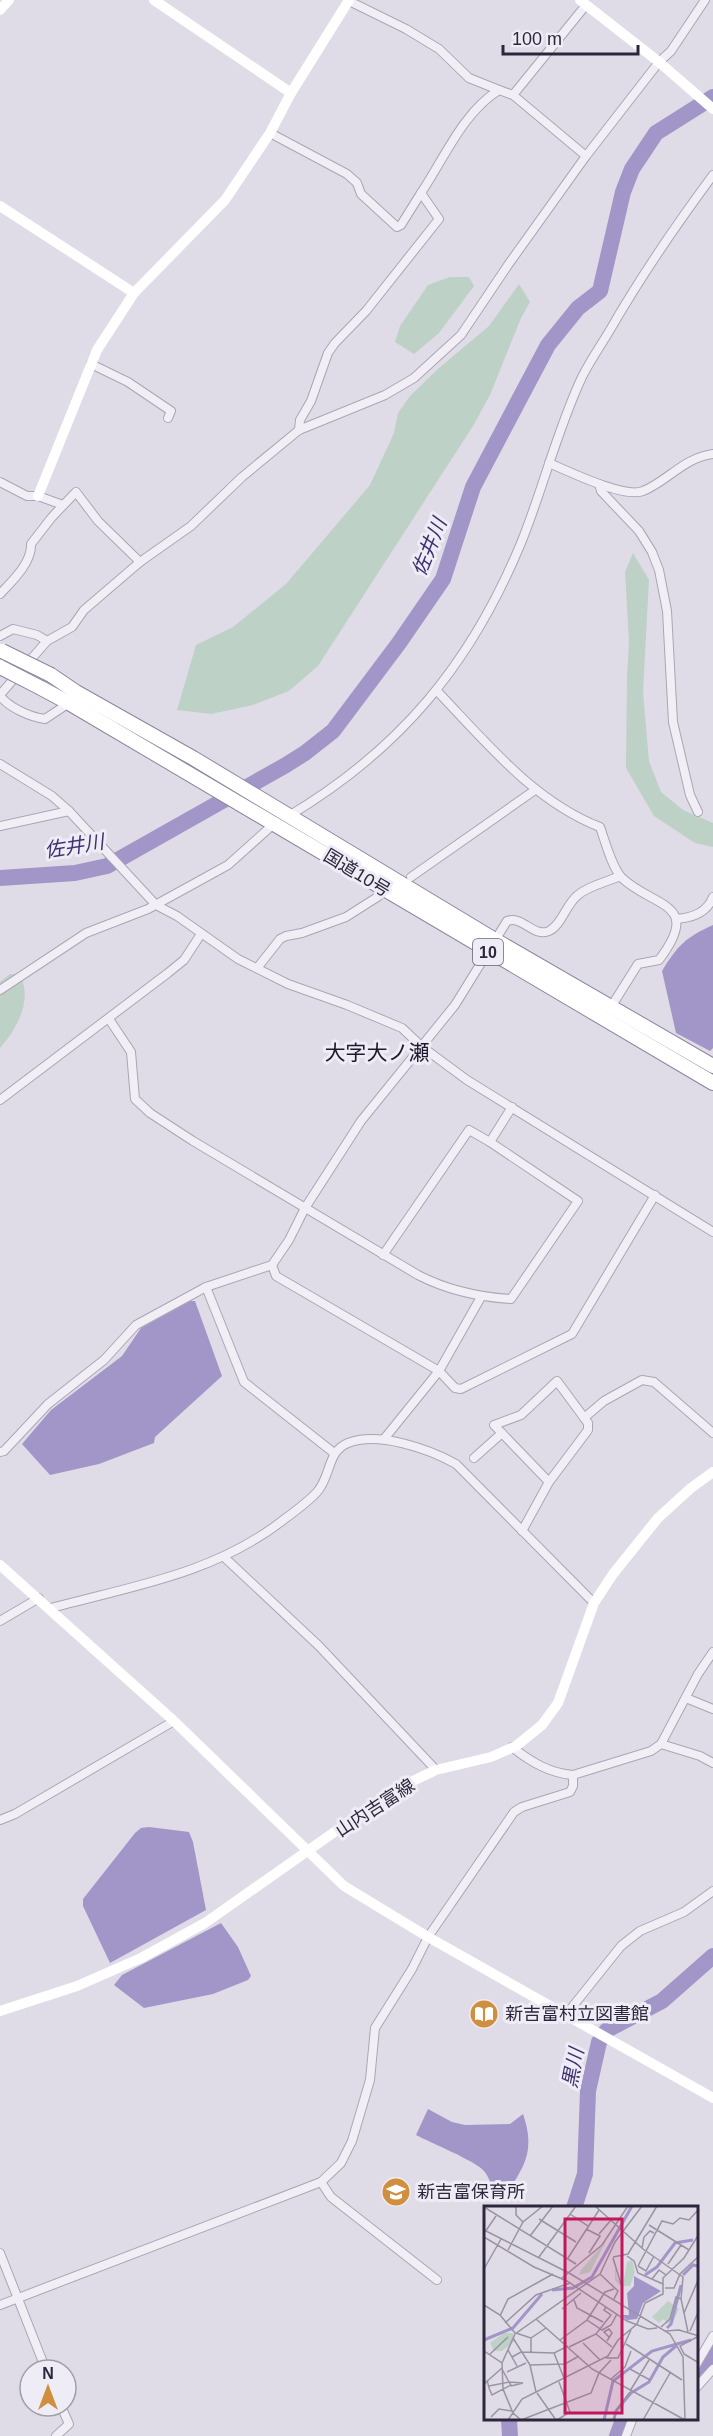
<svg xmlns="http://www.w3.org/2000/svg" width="713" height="2436" font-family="Helvetica,'Noto Sans JP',sans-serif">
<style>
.green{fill:#bdd1c6}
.water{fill:#a296c8}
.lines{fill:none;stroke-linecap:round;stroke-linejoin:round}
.river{stroke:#a296c8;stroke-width:16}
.street-casing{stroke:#aba5b4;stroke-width:10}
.highway-casing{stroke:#8c849d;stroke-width:16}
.street{stroke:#f1eff5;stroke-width:8}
.secondary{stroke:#fff;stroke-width:10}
.highway{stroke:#fff;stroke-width:14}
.highway-bridge-casing{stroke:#8c849d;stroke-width:16;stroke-linecap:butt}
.highway-bridge{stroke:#fff;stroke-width:14}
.labels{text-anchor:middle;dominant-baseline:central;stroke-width:6;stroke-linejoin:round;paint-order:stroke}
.shield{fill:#eeecf4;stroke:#686174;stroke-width:1.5}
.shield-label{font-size:16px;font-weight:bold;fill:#2e263d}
.street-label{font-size:18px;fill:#2e263d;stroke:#eeecf4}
.poi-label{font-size:18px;fill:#2e263d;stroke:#eeecf4;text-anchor:start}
.water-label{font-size:20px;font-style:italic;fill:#413071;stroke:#eeecf4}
.quarter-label{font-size:21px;fill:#20182e;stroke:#eeecf4}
.inset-river{fill:none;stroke:#a296c8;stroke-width:3}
.inset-road{fill:none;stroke:#9993a3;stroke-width:1.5}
.view{fill:#c2185b;fill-opacity:0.15;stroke:#c2185b;stroke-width:3}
.inset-edge{fill:none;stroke:#2e263d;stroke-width:3}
</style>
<rect width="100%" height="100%" fill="#e0dce7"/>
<g class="green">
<path d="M450,277H469L474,286L439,333L414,354L395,342L400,326L428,285Z"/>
<path d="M519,284L530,302L521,318L490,395L473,426L318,666L289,691L253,705L211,714L177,710L196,645L233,627L286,584L370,485L394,433L398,413L410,396L439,368L489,326Z"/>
<path d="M633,553L649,580L643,692L649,761L661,792L683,810L713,823V847L695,843L654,816L626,768L627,675L629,642L625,572Z"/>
<path d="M10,974H19C34,998 17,1029 0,1048V982Z"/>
</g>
<g class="water">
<path d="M713,925V1048L710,1051L676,1033L662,971C677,946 686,937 713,925Z"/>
<path d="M190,1301H195L222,1376L155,1437L154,1443L99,1464L50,1475L22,1444L51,1410L122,1356L141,1328Z"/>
<path d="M149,1827L189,1832L193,1842L206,1910L110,1963L83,1906V1899L135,1833L141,1828Z"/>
<path d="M221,1923L238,1947L251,1976L248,1980L213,1994L144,2008L114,1985L122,1975Z"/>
<path d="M428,2109L452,2122L465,2125L510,2124L523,2114C535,2149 526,2165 506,2194L493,2192C491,2184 489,2177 484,2171C474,2160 431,2143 416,2135Z"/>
</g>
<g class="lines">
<g class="river">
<path d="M0,878L75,873L107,866L286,765L305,753L333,731L399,643L443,579L473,487L548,345L578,308L600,291L623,192L632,169L656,133L713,97"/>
<path d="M574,2208L585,2174L588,2091L599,2042L607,2030L662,2001L713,1956"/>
<path d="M696,2378L713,2352"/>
<path d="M509,2420L510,2436"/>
<path d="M617,2436L623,2420"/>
</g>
<g class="street-casing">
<g id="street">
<path d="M349,1L406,29L439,49L469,78L499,90"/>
<path d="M513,95L586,156"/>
<path d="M270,133L347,174L357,183L361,194L397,227L401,225L421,193L439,219L366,311L335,343L328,353L311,401L300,420L299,430"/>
<path d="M421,193C444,159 463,112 499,90L513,95L586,5"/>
<path d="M91,364L128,382L171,411L168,418"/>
<path d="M549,463C568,471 625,499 643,491C668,481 683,458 713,454"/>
<path d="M0,482L27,496H38L63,505"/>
<path d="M599,484L601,491L639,531L652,552L659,570L667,611L673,722L690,795L698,812"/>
<path d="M0,594C12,581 32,563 31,544L52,517L76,492L98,521L140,562"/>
<path d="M0,636L13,629L37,635L47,641"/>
<path d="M26,665L47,641L72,627L84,610L140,562L191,526L242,477L299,430L385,395L414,378L461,335L508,265L586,156L659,62L671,51L705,0"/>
<path d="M437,691C485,741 533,801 600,827C605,841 612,868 622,878C654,908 703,902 659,960L638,964L611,1007"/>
<path d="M0,695L18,674"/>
<path d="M0,696C10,708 30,717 45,719L69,703"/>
<path d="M0,764L52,796L69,811L156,905L177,916L238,959L288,984L347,1005L402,1028L421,1046L467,1080L713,1232"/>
<path d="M287,817C400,750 471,664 521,543C543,489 557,430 582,377C590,361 601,345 610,330C641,276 676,225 713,175"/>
<path d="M0,826L69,811"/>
<path d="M411,877L535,790"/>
<path d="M676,919C692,918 707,913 713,897"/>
<path d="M258,967L280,939L286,936L302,933L346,917L379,896"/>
<path d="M0,990L86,933L148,909L228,865L276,822"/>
<path d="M109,1019L131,1052L135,1099L150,1113L193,1141L418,1275C447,1290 478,1297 511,1299L578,1201L490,1142L512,1107"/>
<path d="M0,1100L168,973L184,960L201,934"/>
<path d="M383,1255L469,1130L490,1142"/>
<path d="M272,1265L276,1276L439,1371L455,1388L461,1389L572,1334L655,1195"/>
<path d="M206,1287L244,1382L334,1453"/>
<path d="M584,1418L604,1401L642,1380L654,1382L713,1433"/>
<path d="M384,1439L439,1371L481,1297"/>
<path d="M0,1452L4,1451L48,1404L104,1360L136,1325L206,1287L272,1265L289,1240L305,1208L361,1121L455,1005L507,921C522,915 534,938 549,931C562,925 566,904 578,895C588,886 607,882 620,876"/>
<path d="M474,1458L502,1433"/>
<path d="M522,1531L549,1482L588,1430V1423L557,1381L521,1415L494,1425L549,1482"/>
<path d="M224,1557L319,1646L436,1770"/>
<path d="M51,1608C133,1586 213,1574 282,1521C294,1512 308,1502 317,1492C331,1477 327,1451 348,1443C378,1431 429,1449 456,1464L594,1603"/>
<path d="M0,1621L39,1598"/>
<path d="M686,1698L713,1709"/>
<path d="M661,1744L700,1756L713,1763"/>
<path d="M512,1747C531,1762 549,1773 573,1775L651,1751L661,1744L698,1674L713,1652"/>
<path d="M0,1820L15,1814L174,1721"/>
<path d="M565,2016L621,1946L640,1931L684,1912L713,1891"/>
<path d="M321,2182L331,2197L437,2280"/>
<path d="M0,2253L46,2370"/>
<path d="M0,2305L321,2182L341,2163L352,2141L370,2080L375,2028L412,1969L428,1937L514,1812L522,1807L570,1792L573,1786V1775"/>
<path d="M696,2365L713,2336"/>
<path d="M696,2388L713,2369"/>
<path d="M56,2436L69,2424L61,2406"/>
<path d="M626,2436L632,2420"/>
</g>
</g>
<g class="highway-casing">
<g id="highway">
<path d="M51,675L76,692L193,758L495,940L713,1066"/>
<path d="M41,688L69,703L713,1083"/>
</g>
</g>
<use href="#street" class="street"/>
<g class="secondary">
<path d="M154,0L291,93"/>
<path d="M580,0L659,62L713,109"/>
<path d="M0,10L9,0"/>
<path d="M0,206L134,293"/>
<path d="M38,496L97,350L134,293L225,200L270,133L291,93L349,0"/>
<path d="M0,1565L174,1721L344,1886L428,1937L713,2098"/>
<path d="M0,2011L77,1986L141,1958L205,1923L394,1790L436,1770L491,1757L516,1746L542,1725L558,1703L594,1603L613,1574L658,1518L691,1488L713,1472"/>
</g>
<use href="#highway" class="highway"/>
<g class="highway-bridge-casing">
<g id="highway-bridge">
<path d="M2,651L51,675"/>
<path d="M0,667L41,688"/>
</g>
</g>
<use href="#highway-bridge" class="highway-bridge"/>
</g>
<defs>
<g id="library-disc" transform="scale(1.5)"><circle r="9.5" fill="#cf8f3e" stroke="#eeecf4"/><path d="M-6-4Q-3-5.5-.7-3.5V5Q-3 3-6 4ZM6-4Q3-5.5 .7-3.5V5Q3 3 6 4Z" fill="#fff"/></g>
<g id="school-disc" transform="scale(1.5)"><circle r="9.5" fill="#cf8f3e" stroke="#eeecf4"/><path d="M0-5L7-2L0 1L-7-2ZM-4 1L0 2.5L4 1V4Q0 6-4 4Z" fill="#fff"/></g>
</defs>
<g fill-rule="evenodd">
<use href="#library-disc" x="484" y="2014"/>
<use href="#school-disc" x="396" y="2192"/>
</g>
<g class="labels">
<rect class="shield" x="473" y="939" width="30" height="26" rx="4.5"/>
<g class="shield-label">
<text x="488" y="952">10</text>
</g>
<g class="street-label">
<text transform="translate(357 873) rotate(31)">国道10号</text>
<text transform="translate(375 1808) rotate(-33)">山内吉富線</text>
</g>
<g class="poi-label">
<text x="505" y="2014">新吉富村立図書館</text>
<text x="417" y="2192">新吉富保育所</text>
</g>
<g class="water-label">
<text transform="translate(429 547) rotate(-68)">佐井川</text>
<text transform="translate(74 846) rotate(-9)">佐井川</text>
<text transform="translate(573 2068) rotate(-79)">黒川</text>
</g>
<g class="quarter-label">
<text x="377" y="1052">大字大ノ瀬</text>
</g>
</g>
<g transform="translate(484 2206)">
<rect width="214" height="214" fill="#e0dce7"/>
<path d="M122,35L106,66L95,69L97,64ZM148,54L151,66L146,80H136L131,74V57L133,73L139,79L143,56ZM184,95L195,103L187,120L179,113L175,117L168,111ZM20,127H29L31,135L18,145H10L6,137Z" fill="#bdd1c6"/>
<path d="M150,70L177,85L159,97L153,113L143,114L137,109H145L143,87L150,80Z" fill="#a296c8"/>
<path class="inset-river" d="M161,69L173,61L191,37L209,34M199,69L209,59L214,60M68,84L89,82L108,71L148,0M183,122L187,118L197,79M0,134L29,122L58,88M130,213L132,205L147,187L165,176L179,151L192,140M120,214L129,175L168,145L207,134"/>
<path class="inset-road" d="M32,0V9L39,16M111,0L159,43L199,71L197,93L204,126M0,1L92,58M86,8L104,20M55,13L92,36M165,19L205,44M102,23L116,30L105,47M0,24L85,67L186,128L199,151L201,214M1,26L12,10M115,28L127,14M46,30L69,0M0,31L50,61L83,75L143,115L164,123L173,122M158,42L160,31L166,25L170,27M24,44L39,16L59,0M143,50L150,55L154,67L179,78M55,51L92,0M129,51L144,48L173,0M84,52L115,4M129,52L137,78M184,58L197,39M154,60L178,15L189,18L196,12L205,14L215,3M154,60L162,65L170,50M0,63L17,33M116,68L134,85L130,93M78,72L118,39L144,0M168,73L175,64L182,69M181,82H190L196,68L215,50M90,94L93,102L119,116M0,99L16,109L31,127M78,103L97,87M200,107L215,72M16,110L24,93L69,68M52,113L108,163L201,214M103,114L118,124L127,119L133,108M21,117L52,89L86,77M177,121L186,113L192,91L197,93M181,125L195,124L215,130M206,125L215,104M32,127L47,132V146M112,128L128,141M215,130L196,140L200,148L215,157M29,132L46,159L81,158L95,150M47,132L62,122M76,134L103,114L121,86L130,83M123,135L128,127L125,123L120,126L125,131M99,137L116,154M142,138L198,174M85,141L112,128L127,109L120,104L122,101M24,144L33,160M0,145L18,157L19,183L29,207L37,214M6,148L24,131M28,151L37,146L70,147M122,152H134L147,124M18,157L31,128L116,68L131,36L158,0M46,159L52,186M18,163L25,176L39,177L27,180M146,163L166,174M23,166L42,157M80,172L70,147L84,140M127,173L141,161L147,145M3,174L5,182L8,189L27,179L25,176L5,180M0,178L18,162M146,185L165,154M53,187L72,214M7,211L15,203L28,205M24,214L38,193L124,150L134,134L153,118L161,97L179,88V72L200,52L215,28M37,214L107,187L115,167L127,154M73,214L86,206L75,176M130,214L133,203L146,186M159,214L186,167"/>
<path class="view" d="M81,13H138V207H81Z"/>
<rect width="214" height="214" class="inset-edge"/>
</g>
<g transform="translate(48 2388)"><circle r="28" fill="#eeecf4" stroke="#a19dab" stroke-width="1.5"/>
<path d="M0-4.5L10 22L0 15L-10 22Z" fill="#cf8f3e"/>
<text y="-9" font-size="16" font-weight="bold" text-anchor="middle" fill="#2e263d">N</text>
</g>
<path d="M503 45v9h135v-9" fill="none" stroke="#2e263d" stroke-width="3"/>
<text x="512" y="45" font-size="18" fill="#2e263d" stroke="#eeecf4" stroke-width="4.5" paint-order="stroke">100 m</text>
</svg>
